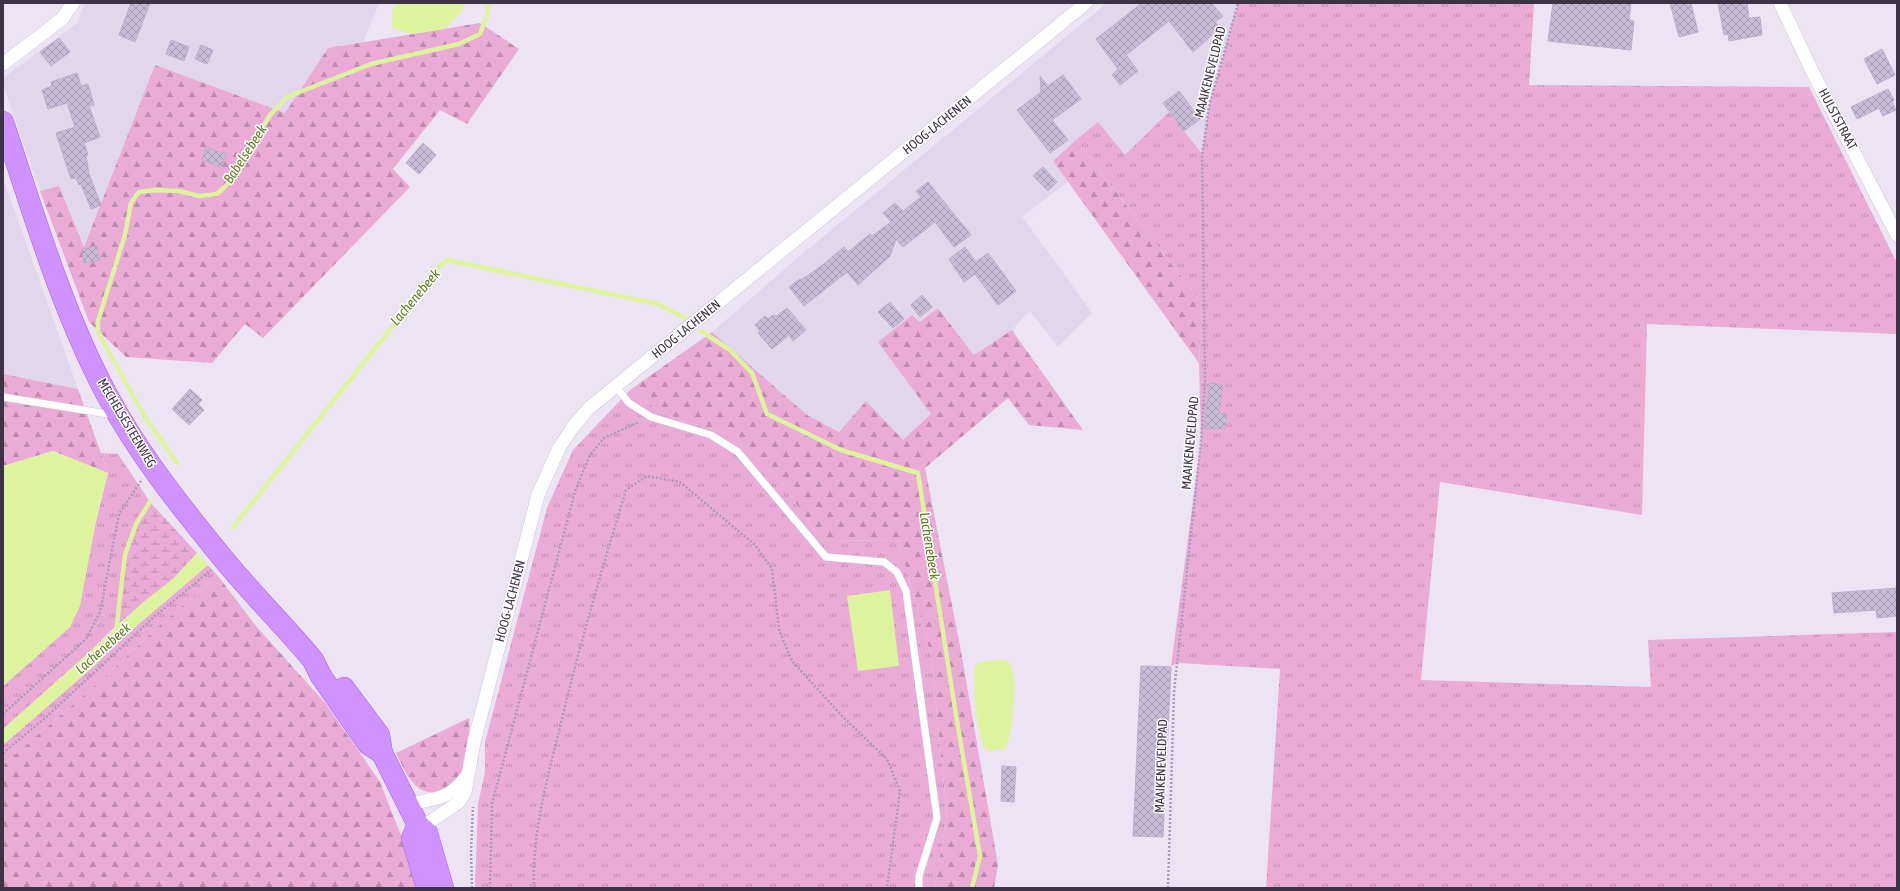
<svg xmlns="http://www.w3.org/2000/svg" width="1900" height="891" font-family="'Asap Condensed',sans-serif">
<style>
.residential{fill:#e1d6eb}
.grass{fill:url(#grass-tufts)}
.forest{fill:url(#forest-firs)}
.wetland{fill:url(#wetland-marsh)}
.water{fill:#def39d}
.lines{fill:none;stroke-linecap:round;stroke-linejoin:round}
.stream{stroke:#def39d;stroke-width:4.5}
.building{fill:url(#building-cross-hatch);stroke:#bdacd0}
.lane-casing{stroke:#d0c4dd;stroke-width:8}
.street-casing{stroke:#d0c4dd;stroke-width:14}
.primary-casing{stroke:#a95de9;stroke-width:22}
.path{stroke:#ac97c1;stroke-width:2.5;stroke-dasharray:2 2;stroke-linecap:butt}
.lane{stroke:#fff;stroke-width:7}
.street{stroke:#fff;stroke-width:13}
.primary{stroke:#cf92ff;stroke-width:21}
.labels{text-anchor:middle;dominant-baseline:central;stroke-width:3;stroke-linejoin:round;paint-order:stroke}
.street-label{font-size:13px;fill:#3c3446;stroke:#fff}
.water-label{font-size:14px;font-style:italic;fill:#647c21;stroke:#fff}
</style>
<defs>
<pattern id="grass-tufts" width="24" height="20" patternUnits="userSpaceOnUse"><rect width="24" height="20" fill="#eaabd7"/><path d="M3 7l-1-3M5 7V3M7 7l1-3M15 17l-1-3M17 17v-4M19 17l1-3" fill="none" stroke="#bf8cb0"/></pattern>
<pattern id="forest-firs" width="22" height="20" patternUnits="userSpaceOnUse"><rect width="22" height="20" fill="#eaabd7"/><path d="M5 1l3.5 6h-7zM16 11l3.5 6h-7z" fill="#bf8cb0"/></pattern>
<pattern id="wetland-marsh" width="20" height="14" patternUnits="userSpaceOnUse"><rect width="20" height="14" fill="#eaabd7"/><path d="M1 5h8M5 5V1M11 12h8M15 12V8" fill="none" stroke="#bf8cb0"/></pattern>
<pattern id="building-cross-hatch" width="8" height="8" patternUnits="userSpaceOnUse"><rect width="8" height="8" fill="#c9bcd8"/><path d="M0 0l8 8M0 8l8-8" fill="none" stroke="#a49ab1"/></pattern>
</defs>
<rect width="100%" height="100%" fill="#ece4f3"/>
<g class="residential">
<path d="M85,3H379L363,42L328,48L285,113L155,65L84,247L59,186L40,191L3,84V78L77,23Z"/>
<path d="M1107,3H1238L1209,107L1202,155H1125L1098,122L1053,161L1068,182L1022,216L1092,313L1058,347L1030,311L1012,330L974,355L939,308L920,322L912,315L878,342L932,414L903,441L866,401L839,432L807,415L712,332L802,254Z"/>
<path d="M3,178L78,389L3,374Z"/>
</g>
<g class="grass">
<path d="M1238,3H1534L1529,85L1809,87L1897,263V334L1647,324L1642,515L1440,482L1421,680L1651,687L1648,640L1897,632V888H1266L1280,669L1179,663L1171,666L1201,441L1199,363L1202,304L1076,140L1098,122L1125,155L1169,112L1202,154L1209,107Z"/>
<path d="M630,390L663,414L736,437L778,478L823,541L898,540L931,655L947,814L935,888H475L478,804L485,772V742L547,508L573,450Z"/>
<path d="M101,453L118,454L150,502L136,524L125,555L116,626L85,656L3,729V686L70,627L108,473Z"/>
<path d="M208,565L218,576L160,625L105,677L3,765V745L94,666L121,639Z"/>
</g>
<g class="forest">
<path d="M480,23L519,49L467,124L440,110L393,169L410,187L263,338L245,324L212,363L126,357L89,322L40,191L59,186L84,247L155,65L285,113L328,48Z"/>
<path d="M1076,140L1202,304L1199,363L1053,161Z"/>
<path d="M938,308L974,355L1012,330L1083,430L1029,425L1008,398L925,468L961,651L998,865L994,888H935L947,814L931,655L898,540L823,541L778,478L736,437L663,414L630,390L712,332L807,415L839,432L866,401L903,440L931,414L878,342L912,315L920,322Z"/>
<path d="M3,374L78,389L108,473L53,451L3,466Z"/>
<path d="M218,576L256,626L326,704L380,782L412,863L417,888H3V765L105,677L160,625Z"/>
<path d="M469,718C471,741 466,794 434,793C426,792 420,790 415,785C406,776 401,763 396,753Z"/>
</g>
<path class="wetland" d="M150,502L197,553L173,579L116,626C120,583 122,538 150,502Z"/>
<g class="water">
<path d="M398,3H465L462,11L445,29L411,34L392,27V10Z"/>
<path d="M53,451L108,473L99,506L80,606L70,627L3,686V466Z"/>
<path d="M197,553L208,565L121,639L94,666L3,745V729L85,656L142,603L173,579Z"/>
<path d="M890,590L899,666L858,671L847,596Z"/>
<path d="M997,660H1005L1011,664C1018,675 1013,738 1005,749L989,751C986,749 984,748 983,745C977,730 971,679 976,664L979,662Z"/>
</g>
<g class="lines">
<g class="stream">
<path d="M701,331L730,350L752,373L767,414L841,450L918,473L956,715L980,856L972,888"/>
<path d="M177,463L145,417L98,332V321L125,235L131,203L139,192L156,190L179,191L199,196L217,194L232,180L270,115L287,97L371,64L459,44L480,34L487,15L489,3"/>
<path d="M233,527L400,317L433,272L447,260L658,304L685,318"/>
<path d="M116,632L125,555L136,524L150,502"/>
</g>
</g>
<g class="building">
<path d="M131,3H150L135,42L119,35Z"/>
<path d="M1142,3H1211L1223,16L1215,22L1220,28L1193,52L1169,21L1126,55L1138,71L1120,85L1112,75L1118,69L1096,39Z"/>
<path d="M1553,3H1631L1629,20L1634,21L1631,50L1548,41Z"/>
<path d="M1670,3H1691L1698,32L1679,37Z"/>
<path d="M1718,3H1747L1749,18L1760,17L1762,35L1729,41L1728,34L1724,35Z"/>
<path d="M59,38L70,52L51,66L40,52Z"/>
<path d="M171,40L189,47L184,61L166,54Z"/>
<path d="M201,45L213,50L207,64L195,59Z"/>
<path d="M1882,49L1895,75L1877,84L1864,59Z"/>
<path d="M77,73L81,86L88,84L94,105L89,106L100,137L84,143L88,155H86L89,174L101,205L91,209L81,184L79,185L76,178L71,179L56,133L75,127L67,103L48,109L42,90L52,86L51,82Z"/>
<path d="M1063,75L1081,99L1052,120L1068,140L1050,153L1017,110L1041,92L1040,76L1048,86Z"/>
<path d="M1888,89L1894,100L1892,102L1896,110L1883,116L1879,108L1857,119L1851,107Z"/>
<path d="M1179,91L1200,119L1184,131L1163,103Z"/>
<path d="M423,143L436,155L419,174L406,163Z"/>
<path d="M206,147L226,154L221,167L202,160Z"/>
<path d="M1043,167L1057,182L1048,191L1033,176Z"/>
<path d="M928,182L971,235L954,247L935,222L903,247L896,239L890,256L858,285L847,272L804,306L789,287L800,279L801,280L820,267L844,247L848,252L870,234L872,236L891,222L883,213L895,203L903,211L921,197L916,191Z"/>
<path d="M97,246L100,260L84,263L82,249Z"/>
<path d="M965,247L976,262L988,253L1016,291L998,305L975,274L964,282L949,259Z"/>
<path d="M922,295L932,307L920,317L911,305Z"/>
<path d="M890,302L904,319L893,328L878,312Z"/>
<path d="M787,308L806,330L793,341L789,335L772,349L758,333L760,331L755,325L765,316L768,319L773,315L777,316Z"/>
<path d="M1210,383L1223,385L1219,413L1227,414L1225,429L1204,428Z"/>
<path d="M190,389L202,400L198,404L204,410L189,425L172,409Z"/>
<path d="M1897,588V616L1877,618L1876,610L1834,613L1832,593Z"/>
<path d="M1141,666L1171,667L1163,837L1133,836Z"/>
<path d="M1002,766L1016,767L1014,802L1001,801Z"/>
</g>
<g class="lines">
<g class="lane-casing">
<g id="lane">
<path d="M616,387L629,403L651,417L711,435L738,452L826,557L884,562L897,572L906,591L937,818L919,876V888"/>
<path d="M3,397L114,415"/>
</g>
</g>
<g class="street-casing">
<g id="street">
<path d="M1780,3L1814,75L1897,235"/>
<path d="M3,64L62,19L73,3"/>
<path d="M409,805C439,796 446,802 467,776"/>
<path d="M418,825L430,822L459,802L465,792L474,742L538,495L559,448L573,427L589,408L1086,3"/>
</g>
</g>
<g class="primary-casing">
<g id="primary">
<path d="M3,122C34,214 61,308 106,393C136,450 177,502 217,551C247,589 282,623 313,660L321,676L368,744L382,753"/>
<path d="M344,688L379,735L382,753L418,825L427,833L443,888"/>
<path d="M418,825L412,838L427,888"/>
</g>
</g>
<g class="path">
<path d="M3,714L86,639L100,612L119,514L141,481"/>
<path d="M3,753L44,719L154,617L211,570"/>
<path d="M472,888L471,852L473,807"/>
<path d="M490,888L492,804L576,488L590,455L604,438L639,422"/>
<path d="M534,888C532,833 547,779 560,727C579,647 602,569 626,490L647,476L680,482L755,545L772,569L779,630L792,661L842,716L887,759L900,791L887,888"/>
<path d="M1168,888L1174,692L1201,441L1205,381L1202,155L1209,107L1238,3"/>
</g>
<use href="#lane" class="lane"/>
<use href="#street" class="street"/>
<use href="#primary" class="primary"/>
</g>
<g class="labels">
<g class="street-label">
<text transform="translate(1210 72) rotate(-76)">MAAIKENEVELDPAD</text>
<text transform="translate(1838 119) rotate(62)">HULSTSTRAAT</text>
<text transform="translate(937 125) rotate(-39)">HOOG-LACHENEN</text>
<text transform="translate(686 329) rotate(-39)">HOOG-LACHENEN</text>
<text transform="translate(127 423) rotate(59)">MECHELSESTEENWEG</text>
<text transform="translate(1190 443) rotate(-85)">MAAIKENEVELDPAD</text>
<text transform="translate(510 601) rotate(-75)">HOOG-LACHENEN</text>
<text transform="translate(1161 766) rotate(-88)">MAAIKENEVELDPAD</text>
</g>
<g class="water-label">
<text transform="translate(245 154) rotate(-57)">Babelsebeek</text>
<text transform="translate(415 297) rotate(-50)">Lachenebeek</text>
<text transform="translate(930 546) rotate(81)">Lachenebeek</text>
<text transform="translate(103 648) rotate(-42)">Lachenebeek</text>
</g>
</g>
<rect width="1900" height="891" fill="none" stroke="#3c3446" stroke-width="8"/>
</svg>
